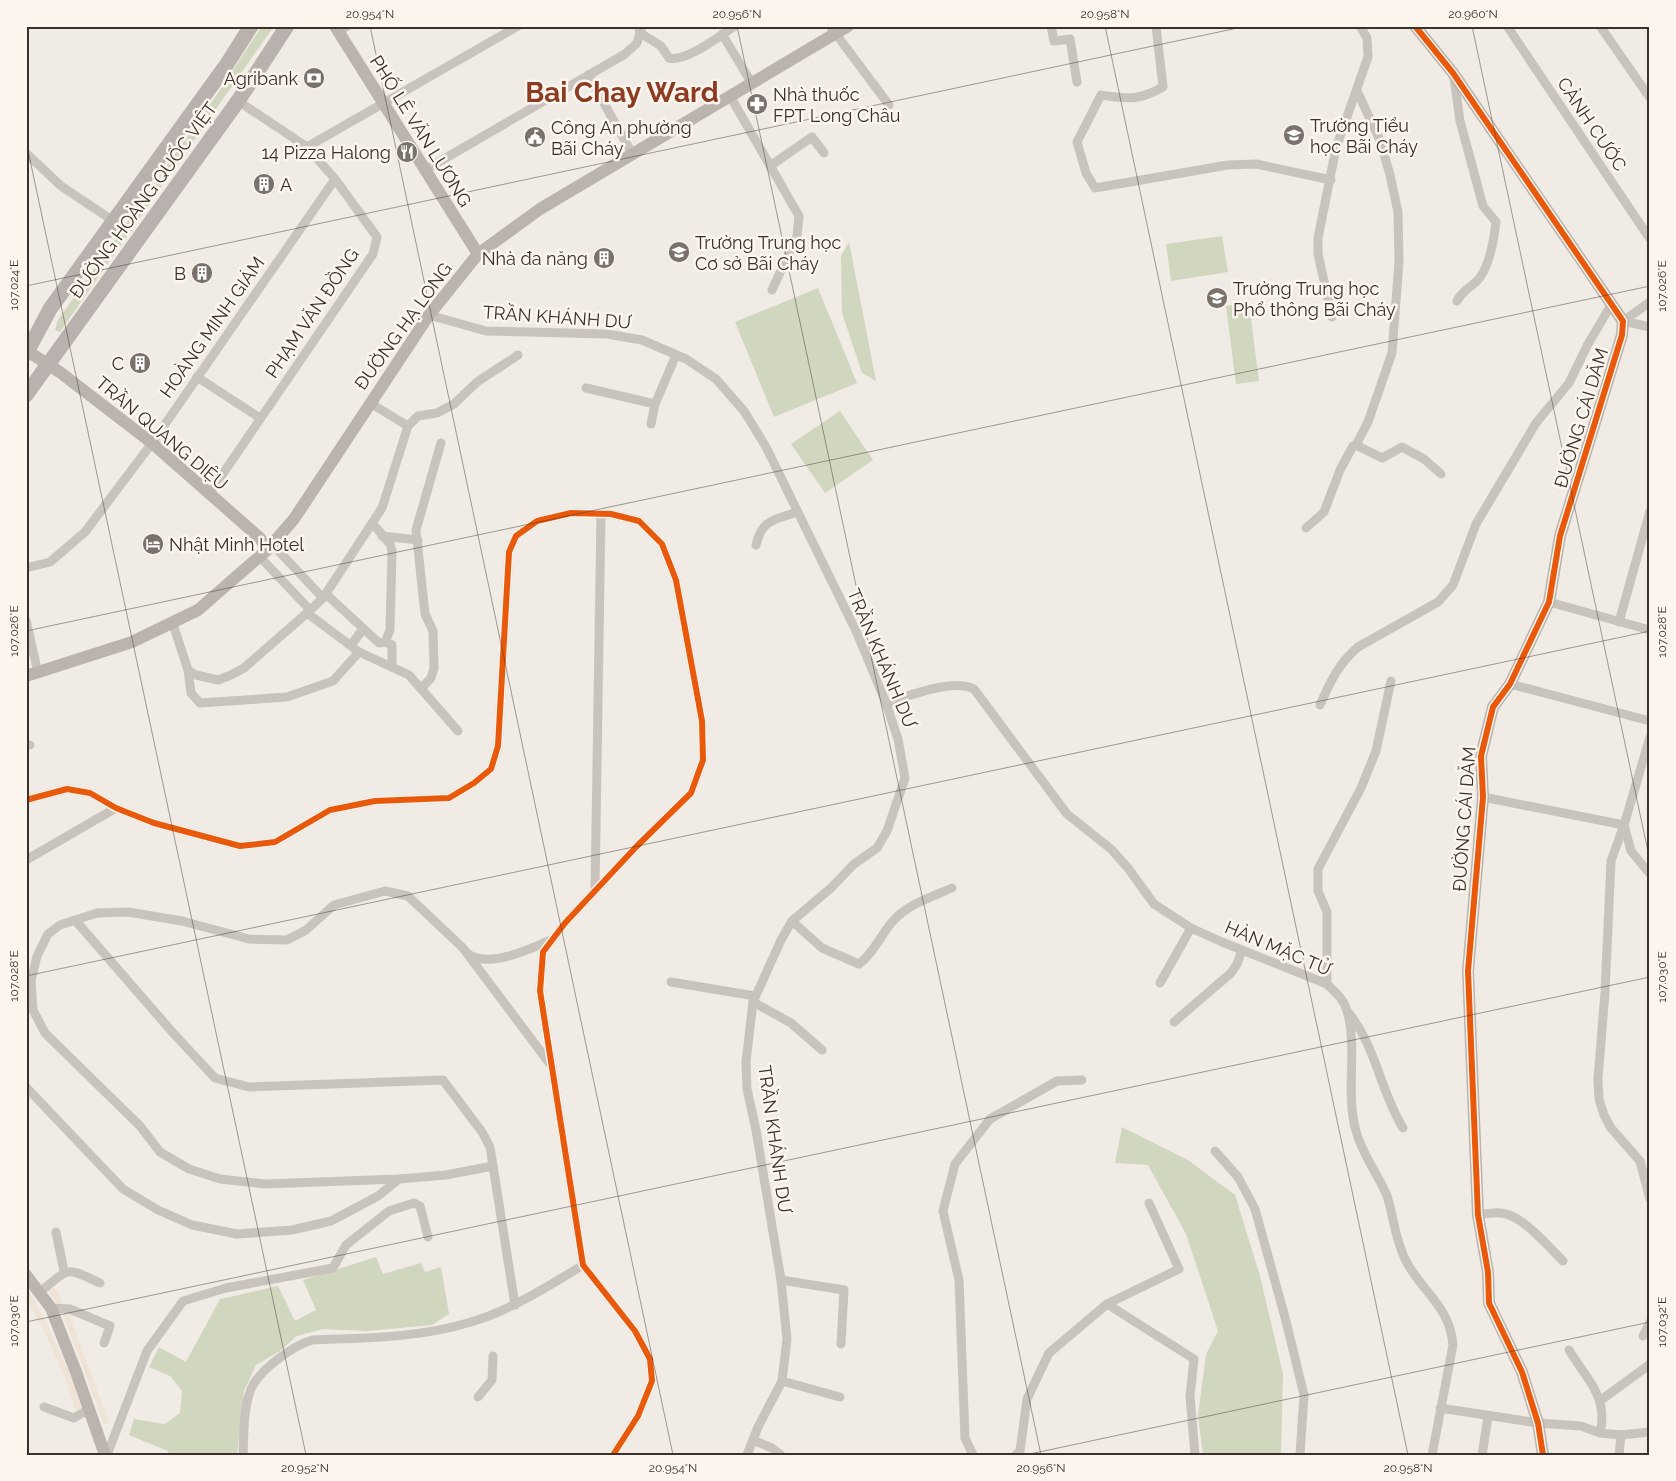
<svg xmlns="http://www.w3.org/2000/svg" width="1676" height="1481" font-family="Raleway,sans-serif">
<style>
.green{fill:#d1d6bf}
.plaza{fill:#eee3d5}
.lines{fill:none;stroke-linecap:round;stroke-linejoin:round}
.street{stroke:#c9c3be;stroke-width:9}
.secondary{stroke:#bab3ae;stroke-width:12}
.primary{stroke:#b8b1ad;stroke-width:15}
.cycleway-casing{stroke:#fbf5ee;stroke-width:9}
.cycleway{stroke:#e8590c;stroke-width:6}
.ticks{fill:none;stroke:#3b302b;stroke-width:1;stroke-opacity:0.45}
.labels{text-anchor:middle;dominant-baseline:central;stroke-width:5;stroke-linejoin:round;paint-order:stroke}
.poi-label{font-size:18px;fill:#3b302b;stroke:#fbf5ee;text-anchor:start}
.street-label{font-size:18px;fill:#3b302b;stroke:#fbf5ee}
.town-label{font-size:28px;font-weight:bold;fill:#8c3b22;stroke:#fbf5ee}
.neatline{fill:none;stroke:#3b302b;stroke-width:2}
.ticks-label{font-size:12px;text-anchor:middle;fill:#3b302b}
</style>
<rect width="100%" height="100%" fill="#f0ebe5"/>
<g class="green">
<path d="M262,26H274L60,332L55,330L58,320L218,93Z"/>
<path d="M1222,236L1228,272L1171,281L1166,244Z"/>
<path d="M849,242L876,381L862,373L842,313L841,256Z"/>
<path d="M818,288L857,383L774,417L735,322Z"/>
<path d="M1249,303L1259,381L1236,384L1226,306Z"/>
<path d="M840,411L873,460L825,493L791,444Z"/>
<path d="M1122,1127L1188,1160L1235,1195L1260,1276L1283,1374L1281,1455H1203L1198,1416L1206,1354L1218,1331L1186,1234L1148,1165L1115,1163Z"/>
<path d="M376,1257L383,1274L421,1263L425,1272L441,1267L449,1314L432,1325L368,1331L323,1329L297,1336L280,1351L256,1365L244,1391L237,1455H169L168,1451L129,1435L134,1419L165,1424L180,1413L182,1391L170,1376L149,1367L159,1347L186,1362L220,1299L278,1286L295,1321L316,1310L303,1280Z"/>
</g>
<g class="plaza">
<path d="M26,1286L48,1326L73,1382L82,1411L77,1414L67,1383L43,1328L26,1299Z"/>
<path d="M54,1288L66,1307L109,1422L104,1424L62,1311L49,1292Z"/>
</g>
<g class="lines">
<g class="street">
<path d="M830,26L889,105"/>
<path d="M1051,26L1054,41L1070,39L1077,82"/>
<path d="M1156,26L1163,87C1138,101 1128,99 1101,95L1077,142L1086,173L1095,188L1228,165L1256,164L1331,180"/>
<path d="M1507,26L1650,239"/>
<path d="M1600,26L1650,98"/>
<path d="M639,29L642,34L661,46L669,58C687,62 719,36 735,26"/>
<path d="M338,32L348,26"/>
<path d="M722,34L751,82"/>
<path d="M588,75L633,155"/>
<path d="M1454,78L1460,121L1483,206L1496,222C1494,239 1489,270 1476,282C1468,289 1462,291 1457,301"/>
<path d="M730,96L799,216L797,236L772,290"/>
<path d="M307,147L518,26"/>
<path d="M26,153L61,186L112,220"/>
<path d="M770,166L812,137L824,153"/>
<path d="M425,170L625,54L637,43L642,26"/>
<path d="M429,315L486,331L607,334L642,340L686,359L716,379L744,411L766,447L857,633L886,703L898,739L905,778L887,831L877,848L854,864L831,888L792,921L781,940L753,1002L746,1062L747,1089L756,1130L781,1280L787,1339L782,1381L758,1427L747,1455"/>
<path d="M1332,317L1318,254V238L1336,148L1368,57L1367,38L1360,26"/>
<path d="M1623,321L1650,302"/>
<path d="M1623,321L1650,327"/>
<path d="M197,377L260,418"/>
<path d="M586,388L655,404"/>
<path d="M370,403L408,426"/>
<path d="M651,424L655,404L676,355"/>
<path d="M1356,445L1382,458L1402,447L1424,459L1441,474"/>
<path d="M209,494L373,254L377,237L335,179L307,147L238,101"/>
<path d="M1306,528L1324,512L1340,470L1353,446L1356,445L1368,422L1392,353L1399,262L1398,212L1390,175L1380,140L1357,91"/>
<path d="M382,536L418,540"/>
<path d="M272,544L323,598"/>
<path d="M756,545C762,519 775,520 797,512"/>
<path d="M260,557L310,610"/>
<path d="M26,568L50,562L85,532L152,443L335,179"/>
<path d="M326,594L379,643L385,642L390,630L392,551L390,544L373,524"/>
<path d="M1549,602L1650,630"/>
<path d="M307,613L359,652L409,675L458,731"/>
<path d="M26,620L38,673"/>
<path d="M1619,622L1650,511"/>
<path d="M173,624L188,670L191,693L200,703L287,697L333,681L359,652"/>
<path d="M385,642L392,645V666"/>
<path d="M351,645L363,629"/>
<path d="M188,670L196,675L218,680L231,675L244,668L307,613L323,598L382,508L408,426L418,416L437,413L454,404L477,382L518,355"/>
<path d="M1510,684L1650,721"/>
<path d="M422,688L431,678L434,668L433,631L425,614L416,530L441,443"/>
<path d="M886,703C909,696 953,678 974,689L1067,814L1111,849L1128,868L1154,904L1191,928L1222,942L1327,984C1335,992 1344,999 1347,1011C1358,1047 1345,1093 1356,1131C1362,1155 1378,1173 1387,1196C1394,1218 1395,1240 1406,1261C1422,1292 1450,1306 1453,1345L1432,1455"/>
<path d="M1320,705C1330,682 1339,663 1358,647L1438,602L1453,585L1476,524L1536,423L1569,383L1588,344L1611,305"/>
<path d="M1650,737L1624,825L1611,861L1605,992L1598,1079L1599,1099L1604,1115L1611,1128L1640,1161L1650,1199"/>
<path d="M26,746L30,745"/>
<path d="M1483,797L1624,825L1631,851L1650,874"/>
<path d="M26,800L67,789L90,793L116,808L154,823L240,846L275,842L330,810L375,801L449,798L474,783L491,769L498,746L509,552L516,536L537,521L571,513L611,514L639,521L662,544L676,580L702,721L703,760L691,793L636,847L565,923L543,952L540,991L583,1265L635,1331L650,1359L652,1381L638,1416L613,1455"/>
<path d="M26,860L116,808"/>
<path d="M595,891L601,514"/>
<path d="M75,920L174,1034L215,1078L249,1087L443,1080L482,1132L490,1147L515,1305"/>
<path d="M792,921L822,948L859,964C874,953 881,934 893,921C908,904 932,897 952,888"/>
<path d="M468,954C489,969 533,948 553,939"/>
<path d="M671,982L755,996"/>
<path d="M1160,983L1191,928"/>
<path d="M1327,984V912L1318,891V869L1361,788L1376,751L1391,681"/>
<path d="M753,1002L791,1023L822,1050"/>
<path d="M1347,1011C1376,1045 1380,1091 1403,1128"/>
<path d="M1174,1022L1231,973L1237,964L1242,950"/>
<path d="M26,1087L123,1189L158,1210L192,1225L237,1234L292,1230L331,1221L378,1196L399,1179"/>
<path d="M1215,1151L1238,1177L1255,1209L1286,1321L1304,1395L1300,1455"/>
<path d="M493,1166L446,1175L399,1179L265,1184L220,1179L189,1169L160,1152L140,1126L45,1033L33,1010L31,981L37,956L48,934L60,925L97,913L128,912L182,921L249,939L287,940L306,930L334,905L385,891L408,896L463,948L550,1064"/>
<path d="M1478,1215C1485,1214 1494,1212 1501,1213C1521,1214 1549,1247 1563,1261"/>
<path d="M56,1232L64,1271"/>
<path d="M781,1280L844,1290L841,1344"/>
<path d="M40,1292C70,1268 64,1266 100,1283"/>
<path d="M1107,1304L1194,1359L1190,1396L1195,1455"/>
<path d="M51,1308L70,1309L110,1326L104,1343"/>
<path d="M1643,1336L1650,1322"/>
<path d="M1569,1350C1586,1379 1609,1396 1600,1433"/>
<path d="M782,1381L840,1397"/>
<path d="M478,1397L492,1380L493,1356"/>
<path d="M1601,1400L1649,1365"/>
<path d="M44,1407L74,1418L89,1409"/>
<path d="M1440,1408L1538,1423L1581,1426L1600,1433L1621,1435L1650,1432"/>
<path d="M753,1440L772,1448L781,1455"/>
<path d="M107,1455L147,1351L183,1301L226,1288L333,1268L346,1245L389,1211L414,1203L420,1206L428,1237"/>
<path d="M243,1455C244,1435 243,1411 250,1392C256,1372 292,1346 312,1340C364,1338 420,1338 471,1322C511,1310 547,1287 583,1265"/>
<path d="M973,1455L965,1438L959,1280L943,1211L955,1164L990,1119L1057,1081L1082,1080"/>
<path d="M1016,1455L1020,1451L1027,1399L1049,1353L1107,1304L1179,1269L1149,1203"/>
<path d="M1482,1455L1488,1417"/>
<path d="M1619,1455L1621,1435"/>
</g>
<g class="secondary">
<path d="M335,26L478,254"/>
<path d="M1415,26L1453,73L1623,321L1622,335L1560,536L1549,602L1510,684L1493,707L1481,756L1483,797L1468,971L1478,1215L1488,1272L1489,1303L1522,1372L1538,1423L1543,1455"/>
<path d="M26,350L61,373L152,443L260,538L267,550"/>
<path d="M26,676L132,642L198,610L267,550L294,519L429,315L478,254L540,209L848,26"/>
<path d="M26,1275L51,1308L76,1372L105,1455"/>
</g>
<g class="primary">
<path d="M26,354L50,309L227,64L251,26"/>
<path d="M26,395L238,101L287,26"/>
</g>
<g class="cycleway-casing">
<g id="cycleway">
<path d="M1415,26L1453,73L1623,321L1622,335L1560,536L1549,602L1510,684L1493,707L1481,756L1483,797L1468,971L1478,1215L1488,1272L1489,1303L1522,1372L1538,1423L1543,1455"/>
<path d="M26,800L67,789L90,793L116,808L154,823L240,846L275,842L330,810L375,801L449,798L474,783L491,769L498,746L509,552L516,536L537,521L571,513L611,514L639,521L662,544L676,580L702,721L703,760L691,793L636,847L565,923L543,952L540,991L583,1265L635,1331L650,1359L652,1381L638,1416L613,1455"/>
</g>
</g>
<use href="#cycleway" class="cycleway"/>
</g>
<path class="ticks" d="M370,26L673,1455M737,26L1041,1455M1105,26L1408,1455M1472,26L1650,861M26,141L306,1455M26,286L1247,26M26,631L1650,286M26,976L1650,631M26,1322L1650,977M1025,1455L1650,1322"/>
<defs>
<g id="bank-disc" transform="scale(1.125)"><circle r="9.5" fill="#7a716c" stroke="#fbf5ee"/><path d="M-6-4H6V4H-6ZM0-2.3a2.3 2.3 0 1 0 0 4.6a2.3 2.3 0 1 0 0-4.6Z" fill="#fff"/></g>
<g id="pharmacy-disc" transform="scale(1.125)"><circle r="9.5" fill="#7a716c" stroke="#fbf5ee"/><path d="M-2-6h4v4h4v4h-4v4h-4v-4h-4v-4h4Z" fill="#fff"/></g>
<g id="school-disc" transform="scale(1.125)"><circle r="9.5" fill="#7a716c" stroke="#fbf5ee"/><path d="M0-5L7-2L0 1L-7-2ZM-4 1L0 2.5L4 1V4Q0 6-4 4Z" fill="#fff"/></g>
<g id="civic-disc" transform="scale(1.125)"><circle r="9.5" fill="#7a716c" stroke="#fbf5ee"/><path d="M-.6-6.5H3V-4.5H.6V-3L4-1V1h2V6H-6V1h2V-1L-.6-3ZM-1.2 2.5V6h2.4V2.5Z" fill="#fff"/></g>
<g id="restaurant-disc" transform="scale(1.125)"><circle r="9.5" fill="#7a716c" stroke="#fbf5ee"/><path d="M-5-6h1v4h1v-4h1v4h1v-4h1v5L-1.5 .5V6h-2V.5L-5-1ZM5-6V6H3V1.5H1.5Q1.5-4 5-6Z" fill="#fff"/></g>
<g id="building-disc" transform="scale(1.125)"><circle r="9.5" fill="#7a716c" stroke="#fbf5ee"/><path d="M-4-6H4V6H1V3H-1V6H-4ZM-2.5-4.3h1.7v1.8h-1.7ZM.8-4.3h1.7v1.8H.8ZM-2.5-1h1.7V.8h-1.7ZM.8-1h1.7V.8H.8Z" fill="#fff"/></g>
<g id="hotel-disc" transform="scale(1.125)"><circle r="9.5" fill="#7a716c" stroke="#fbf5ee"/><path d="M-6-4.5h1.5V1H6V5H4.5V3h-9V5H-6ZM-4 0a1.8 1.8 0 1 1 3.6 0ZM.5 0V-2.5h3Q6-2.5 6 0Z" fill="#fff"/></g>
</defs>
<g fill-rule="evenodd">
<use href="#bank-disc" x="314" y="78"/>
<use href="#pharmacy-disc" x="757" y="104"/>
<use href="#school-disc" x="1294" y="135"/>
<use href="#civic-disc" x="535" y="137"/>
<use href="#restaurant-disc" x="407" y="152"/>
<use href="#building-disc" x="264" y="184"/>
<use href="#school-disc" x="679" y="252"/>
<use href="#building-disc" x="604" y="258"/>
<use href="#building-disc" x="202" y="273"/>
<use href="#school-disc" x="1217" y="298"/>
<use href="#building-disc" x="140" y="363"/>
<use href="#hotel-disc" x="153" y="544"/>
</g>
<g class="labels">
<g class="poi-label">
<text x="298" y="78" text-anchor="end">Agribank</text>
<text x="773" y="94">Nhà thuốc<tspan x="773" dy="21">FPT Long Châu</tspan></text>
<text x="1310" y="125">Trường Tiểu<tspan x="1310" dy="21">học Bãi Cháy</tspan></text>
<text x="551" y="127">Công An phường<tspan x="551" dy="21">Bãi Cháy</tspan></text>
<text x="391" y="152" text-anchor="end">14 Pizza Halong</text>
<text x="280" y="184">A</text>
<text x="695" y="242">Trường Trung học<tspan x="695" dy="21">Cơ sở Bãi Cháy</tspan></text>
<text x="588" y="258" text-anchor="end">Nhà đa năng</text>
<text x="186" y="273" text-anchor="end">B</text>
<text x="1233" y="288">Trường Trung học<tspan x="1233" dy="21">Phổ thông Bãi Cháy</tspan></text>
<text x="124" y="363" text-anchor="end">C</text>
<text x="169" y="544">Nhật Minh Hotel</text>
</g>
<g class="street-label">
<text transform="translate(1592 124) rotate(56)">CẢNH CƯỚC</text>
<text transform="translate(421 131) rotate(58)">PHỐ LÊ VĂN LƯƠNG</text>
<text transform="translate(143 200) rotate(-54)">ĐƯỜNG HOÀNG QUỐC VIỆT</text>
<text transform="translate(312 313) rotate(-56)">PHẠM VĂN ĐỒNG</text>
<text transform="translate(557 317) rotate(4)">TRẦN KHÁNH DƯ</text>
<text transform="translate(403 326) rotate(-54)">ĐƯỜNG HẠ LONG</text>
<text transform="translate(212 327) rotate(-55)">HOÀNG MINH GIÁM</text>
<text transform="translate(1581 418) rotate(-73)">ĐƯỜNG CÁI DĂM</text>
<text transform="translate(162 433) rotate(40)">TRẦN QUANG DIỆU</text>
<text transform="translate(882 658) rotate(67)">TRẦN KHÁNH DƯ</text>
<text transform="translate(1464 819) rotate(-86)">ĐƯỜNG CÁI DĂM</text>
<text transform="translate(1278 948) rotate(23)">HÀN MẶC TỬ</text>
<text transform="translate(775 1139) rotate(82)">TRẦN KHÁNH DƯ</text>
</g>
<g class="town-label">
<text x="622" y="92">Bai Chay Ward</text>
</g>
</g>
<rect width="1676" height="1481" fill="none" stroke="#fbf5ee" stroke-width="55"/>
<rect x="28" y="28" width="1620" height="1426" class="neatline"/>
<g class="ticks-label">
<text x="370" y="18">20.954°N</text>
<text x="737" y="18">20.956°N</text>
<text x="1105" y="18">20.958°N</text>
<text x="1473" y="18">20.960°N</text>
<text transform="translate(14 285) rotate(-90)" y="4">107.024°E</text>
<text transform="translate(1662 286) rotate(-90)" y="4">107.026°E</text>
<text transform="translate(14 631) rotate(-90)" y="4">107.026°E</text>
<text transform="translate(1662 632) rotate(-90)" y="4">107.028°E</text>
<text transform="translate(14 976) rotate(-90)" y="4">107.028°E</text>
<text transform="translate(1662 977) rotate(-90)" y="4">107.030°E</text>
<text transform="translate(14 1321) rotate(-90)" y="4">107.030°E</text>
<text transform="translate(1662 1322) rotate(-90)" y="4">107.032°E</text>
<text x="305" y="1472">20.952°N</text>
<text x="673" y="1472">20.954°N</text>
<text x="1041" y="1472">20.956°N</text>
<text x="1408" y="1472">20.958°N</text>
</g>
</svg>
